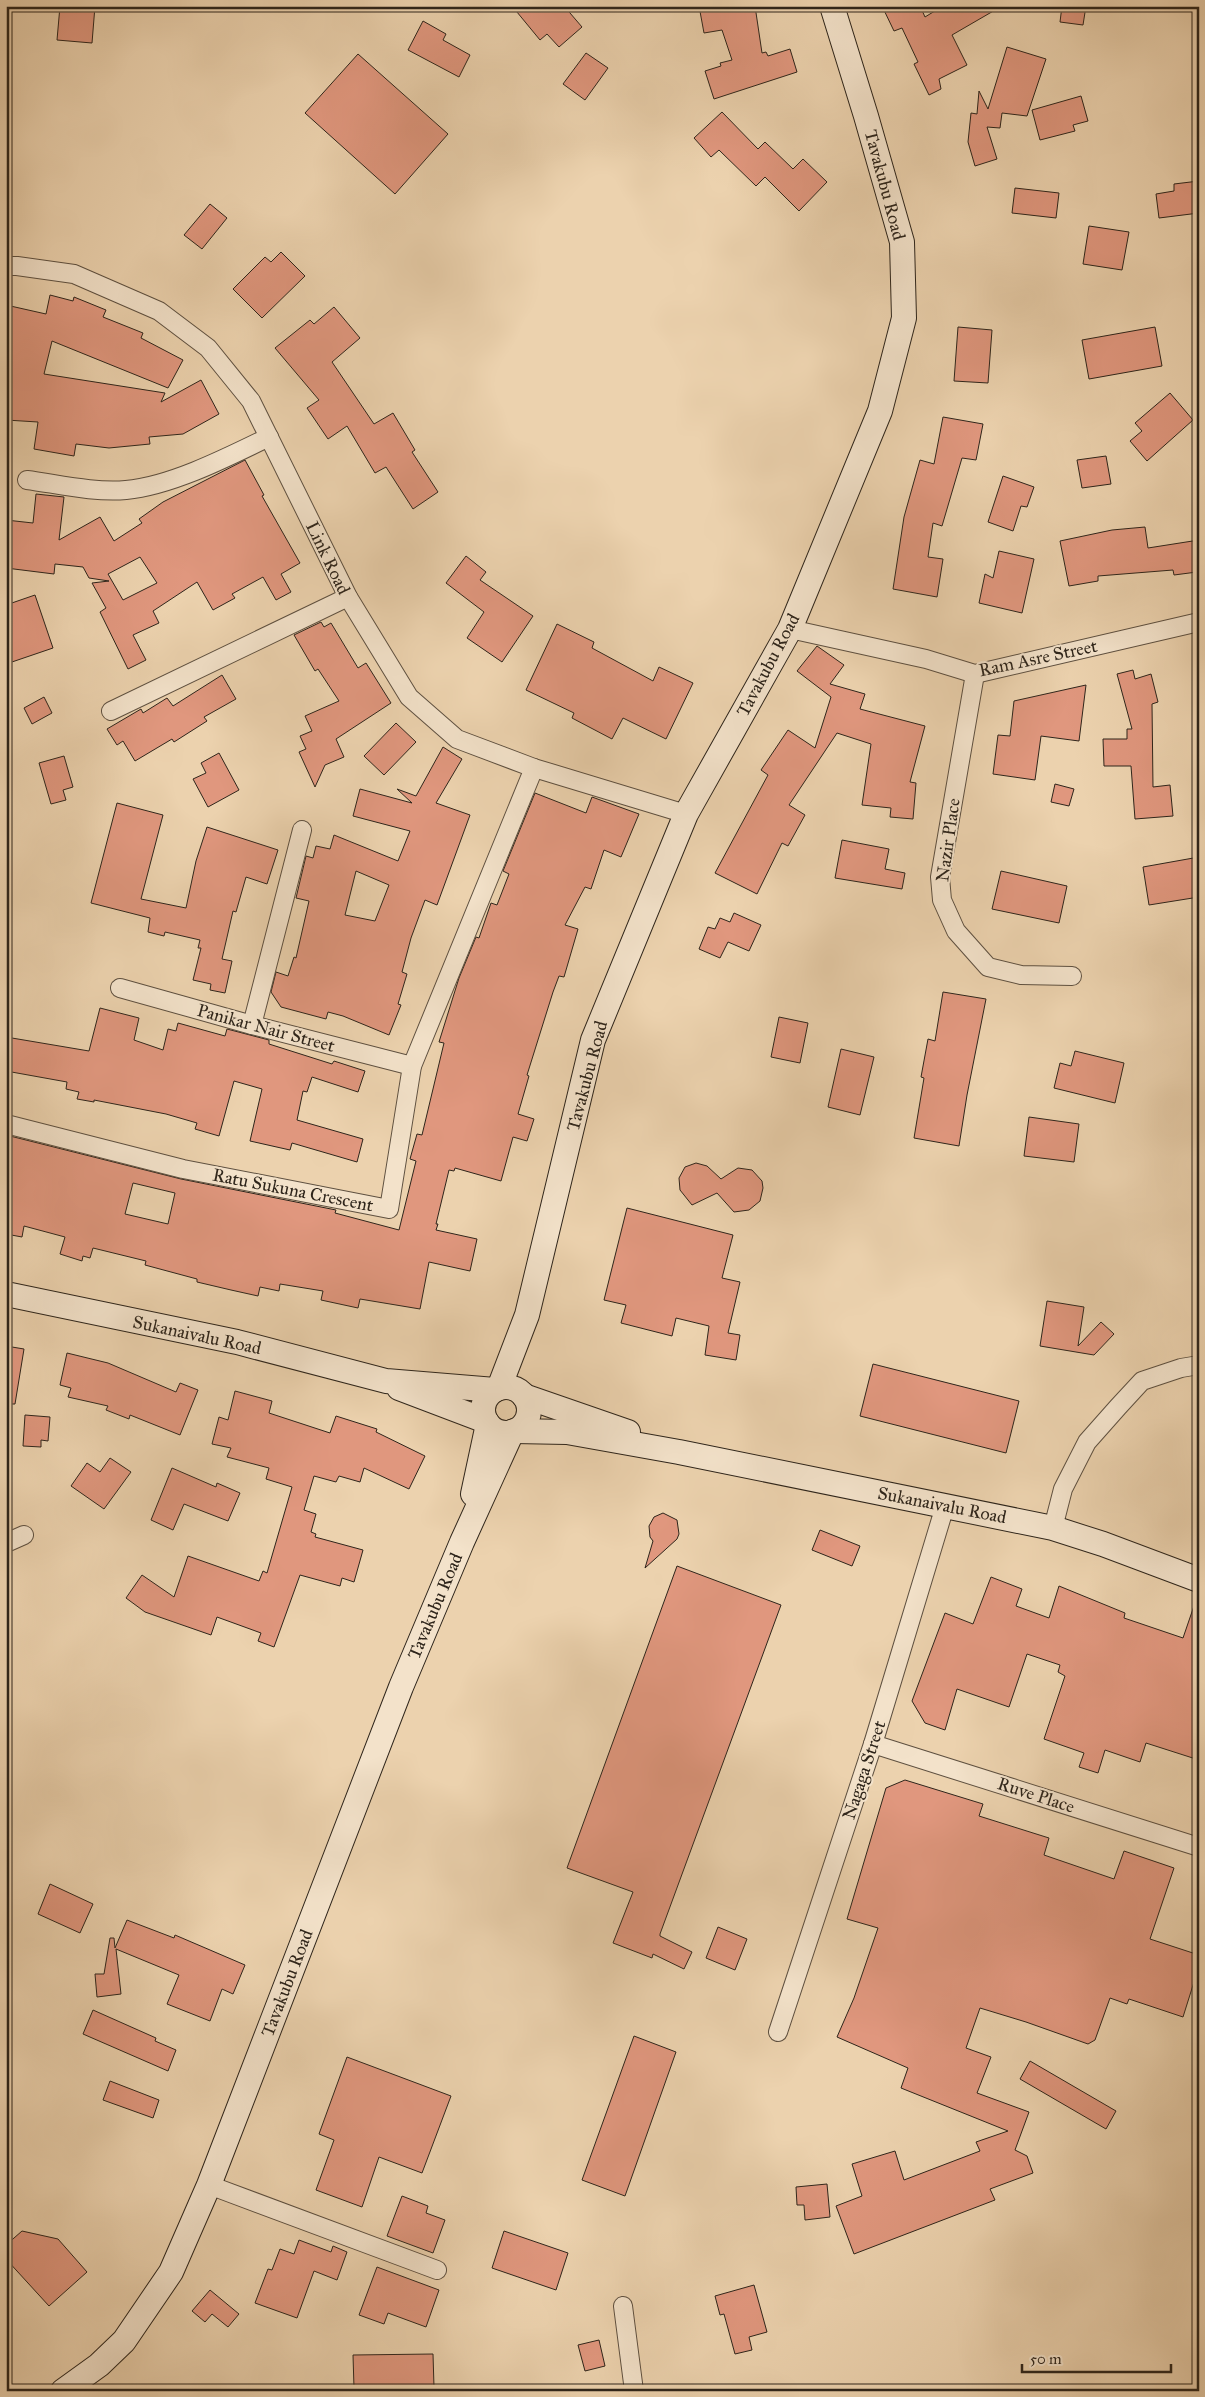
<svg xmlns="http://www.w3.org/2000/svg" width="1205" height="2397" font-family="'IM FELL Great Primer',serif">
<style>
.building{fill:#e0977e;stroke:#2e251b;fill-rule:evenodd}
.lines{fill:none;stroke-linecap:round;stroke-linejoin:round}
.street-casing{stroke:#5e5040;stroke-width:20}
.secondary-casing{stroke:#2e251b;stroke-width:26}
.street{stroke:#f3e2ca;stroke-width:18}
.secondary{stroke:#f3e2ca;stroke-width:24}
.labels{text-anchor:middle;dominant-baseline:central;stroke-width:4;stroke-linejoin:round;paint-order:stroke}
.street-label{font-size:18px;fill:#2e251b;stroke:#f3e2ca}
</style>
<rect width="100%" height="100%" fill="#ecd2ae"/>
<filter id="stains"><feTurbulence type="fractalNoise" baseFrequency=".004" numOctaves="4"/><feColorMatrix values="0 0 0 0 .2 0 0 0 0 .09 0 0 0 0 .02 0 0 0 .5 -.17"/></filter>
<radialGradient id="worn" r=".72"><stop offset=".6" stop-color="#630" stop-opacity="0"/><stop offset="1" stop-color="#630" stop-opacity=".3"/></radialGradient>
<g class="building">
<path d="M60,6H95L92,43L57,40Z"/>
<path d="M512,6H564L582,27L559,47L547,34L540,40Z"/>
<path d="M699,6H755L762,53L766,52L768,56L790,49L797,72L714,99L705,71L721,66L720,63L732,60L722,30L704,33Z"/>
<path d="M882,6H920L925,17L943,6H1002L952,35L967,65L939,79L941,89L929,95L914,64L918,62L902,28L894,31Z"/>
<path d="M1062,6H1086L1083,25L1060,22Z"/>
<path d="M423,21L446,34L443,40L470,55L459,77L408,50Z"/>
<path d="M1007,47L1046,59L1027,116L1002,113L1000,128L987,127L997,159L975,166L968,142L971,113L977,114L979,91L988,109Z"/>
<path d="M586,53L608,68L585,100L563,84Z"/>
<path d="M358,54L448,134L395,194L305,113Z"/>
<path d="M1081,96L1088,121L1073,125L1075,131L1040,140L1032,110Z"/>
<path d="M722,112L758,149L765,142L793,169L803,159L827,182L799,211L765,177L756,186L719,150L711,157L694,138Z"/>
<path d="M1199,181V213L1159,218L1156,194L1174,191V184Z"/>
<path d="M1015,188L1059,193L1056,218L1012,213Z"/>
<path d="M210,204L227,218L202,249L184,235Z"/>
<path d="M1089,226L1129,232L1122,270L1083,264Z"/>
<path d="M281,252L305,276L262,318L233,289L265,257L271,262Z"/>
<path d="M50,295L73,301L74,297L106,310L103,317L143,333L141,338L183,360L168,388L52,341L44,374L165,393L161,402L201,380L219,414L183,434L149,437L150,444L109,448L76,444L74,456L34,449L38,422L6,420V305L46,314Z"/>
<path d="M334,307L360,338L332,362L374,424L393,413L415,450L412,452L438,492L413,509L386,467L375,473L347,426L328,439L307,408L319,400L275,348L310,320L314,324Z"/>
<path d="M958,327L992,330L988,383L954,381Z"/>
<path d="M1155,327L1162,366L1089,379L1082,340Z"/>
<path d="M1170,393L1193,420L1147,461L1130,441L1142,431L1135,423Z"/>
<path d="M943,417L983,424L976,460L962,458L942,526L933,523L928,557L943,559L937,597L893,589L904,517L920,460L934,464Z"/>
<path d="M1106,456L1111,484L1082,488L1077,460Z"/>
<path d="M245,460L264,495L262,496L300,563L281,574L291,592L276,600L263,577L232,594L235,598L213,610L197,582L153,611L159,623L133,635L146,660L128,669L100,612L106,608L92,583L109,581L89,578L83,567L55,564L54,574L6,568V520L33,523L36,494L64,497L59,540L100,517L114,541L142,523L139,519L163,502ZM140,557L157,583L123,600L108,574Z"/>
<path d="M1003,476L1034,487L1027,507L1021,506L1013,531L988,522Z"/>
<path d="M1145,527L1148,548L1199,540V563H1196L1197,572L1174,575L1173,570L1098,576V581L1069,586L1060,541L1112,530Z"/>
<path d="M999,551L1034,559L1022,613L979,603L985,574L993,578Z"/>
<path d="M466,556L486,572L480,580L533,616L502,662L467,638L484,612L446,583Z"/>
<path d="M35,595L53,648L6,664V605Z"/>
<path d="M321,622L324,627L331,623L358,668L366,663L391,703L336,739L344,757L325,765L315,787L299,752L306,749L300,736L312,731L305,716L339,701L318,669L315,671L294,635Z"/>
<path d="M557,624L594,642L592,648L653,681L659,667L693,683L666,739L623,718L612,739L572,718L574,713L526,690Z"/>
<path d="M817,646L844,665L830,684L865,694L860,709L925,726L910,782L916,783L913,819L890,817L891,808L862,805L871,744L837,733L789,805L805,815L788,846L782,843L757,894L715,873L768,775L761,770L788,730L815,748L831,697L797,671Z"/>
<path d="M1133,670L1135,679L1151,674L1158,702L1152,704L1153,787L1170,785L1173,816L1135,819L1131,766H1104L1103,739H1127V729H1132L1117,674Z"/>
<path d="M222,675L236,699L204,717L207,721L174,742L172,739L135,761L123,741L117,745L107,729L141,709L143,713L167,698L173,706Z"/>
<path d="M1086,685L1079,741L1041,736L1035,780L993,774L998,735L1010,736L1014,701Z"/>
<path d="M44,697L52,713L32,724L24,708Z"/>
<path d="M396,723L416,742L384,775L364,756Z"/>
<path d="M443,747L462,759L436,803L470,815L437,905L425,900L411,938L402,972L407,974L398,1004L401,1005L389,1035L343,1016L328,1012L326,1019L281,1007L271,992L276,972L288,976L294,957L296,958L309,901L296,898L306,856L313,858L316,846L330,849L334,835L398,861L410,831L353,816L360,789L412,803L397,789L416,796ZM356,871L389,885L375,921L345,915Z"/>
<path d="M219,753L239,790L208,807L193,779L206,773L201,763Z"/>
<path d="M64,756L73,787L63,790L66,800L51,804L39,763Z"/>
<path d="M1055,784L1074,789L1069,806L1051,802Z"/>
<path d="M535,793L586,813L592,797L639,814L621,857L604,850L591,889L585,887L565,925L578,929L564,977L559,976L553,992L527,1075L529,1076L518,1114L534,1119L527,1141L513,1137L501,1181L455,1168L454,1171L449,1170L436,1224H438L436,1230L477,1239L470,1271L429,1262L420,1309L360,1299L358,1308L321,1300L323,1291L280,1284L279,1291L260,1287L258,1296L231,1290L197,1282V1279L145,1265L146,1261L93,1248L90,1258L83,1256L82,1261L60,1254L65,1237L24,1226L22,1237L6,1234V1154L10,1136L181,1179L336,1210L335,1213L399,1230L416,1161L410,1159L417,1134L422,1135L444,1043L439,1042L459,978L476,937L479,938L491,903L497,905L509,874L503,871ZM133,1183L175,1193L168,1224L125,1214Z"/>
<path d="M117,803L163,815L141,899L186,908L196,861L207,827L278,850L267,884L246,877L236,912L233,911L222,959L232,961L225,993L210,990L211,984L193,980L201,948H198L200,940L165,932L164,936L148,932L150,918L91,903Z"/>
<path d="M842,840L889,849L885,869L905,873L902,889L835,878Z"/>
<path d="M1199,857V897L1149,905L1143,867Z"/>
<path d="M1001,871L1067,886L1059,923L992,909Z"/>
<path d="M734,913L761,925L749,951L728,942L720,958L699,949L708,927L715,929L720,918L730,922Z"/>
<path d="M943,992L986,999L967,1095L959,1146L914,1138L924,1078L921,1077L928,1039L935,1041Z"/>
<path d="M100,1008L139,1018L134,1040L163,1050L168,1029L176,1031L178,1023L225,1036L227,1029L269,1040V1044L332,1064L334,1061L365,1071L358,1092L312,1077L307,1092L303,1091L297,1120L363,1139L357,1162L292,1143L290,1150L250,1141L262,1089L234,1081L219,1136L195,1129L197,1123L166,1114L94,1100V1102L77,1099L79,1092L66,1089L67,1082L6,1071V1037L89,1051Z"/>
<path d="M779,1017L808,1023L800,1063L771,1057Z"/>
<path d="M841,1049L874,1057L860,1115L828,1107Z"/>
<path d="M1075,1051L1124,1063L1115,1103L1054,1088L1060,1063L1071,1066Z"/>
<path d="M1029,1117L1079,1124L1074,1162L1024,1156Z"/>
<path d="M696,1163L707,1166L721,1179L738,1168L752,1170L762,1181L763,1188L760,1201L749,1210L734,1212L717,1193L692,1205L680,1190L679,1178L685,1167Z"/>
<path d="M627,1208L733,1235L722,1278L740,1282L728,1333L740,1335L736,1360L705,1355L709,1326L676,1318L672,1336L621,1323L626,1305L604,1300Z"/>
<path d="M1047,1301L1084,1307L1078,1346L1101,1322L1114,1334L1094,1355L1040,1346Z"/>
<path d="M6,1346L24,1349L15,1404H6Z"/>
<path d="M67,1353L108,1363L176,1392L180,1383L198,1390L180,1435L130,1415L129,1419L106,1410L108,1406L68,1397L71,1388L60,1385Z"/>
<path d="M873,1364L1019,1401L1006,1453L860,1416Z"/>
<path d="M235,1391L272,1401L269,1413L330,1433L336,1416L377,1429L376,1432L425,1456L409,1489L364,1468L360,1482L339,1476L336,1482L314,1476L304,1510L316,1514L311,1532L316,1534L315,1537L363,1550L354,1582L342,1578L340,1586L300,1575L274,1647L258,1641L261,1633L217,1617L211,1635L145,1612L126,1598L142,1575L174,1597L188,1556L259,1581L263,1571L267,1573L292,1487L266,1479L269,1468L227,1457L231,1448L212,1444L219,1417L228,1420Z"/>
<path d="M25,1415L50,1417L48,1441L41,1440V1447L23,1446Z"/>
<path d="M110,1458L131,1472L104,1509L71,1486L87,1463L100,1472Z"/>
<path d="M172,1468L216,1487L217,1483L240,1493L228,1521L184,1504L173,1530L151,1520Z"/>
<path d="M663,1513L677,1520L679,1534L677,1539L645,1568L653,1541L650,1537L649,1526L654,1517Z"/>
<path d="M820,1530L860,1546L852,1566L812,1550Z"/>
<path d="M677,1566L781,1605L660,1934V1936L692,1952L684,1969L653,1954L652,1958L613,1943L633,1892L567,1868Z"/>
<path d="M991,1577L1022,1589L1016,1606L1049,1618L1059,1586L1125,1613L1124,1618L1183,1638L1196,1600H1199V1760L1146,1743L1140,1762L1105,1750L1098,1773L1079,1767L1084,1753L1044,1739L1065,1676L1058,1672L1060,1665L1027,1654L1009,1707L957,1689L945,1730L925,1723L912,1701L945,1613L973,1624Z"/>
<path d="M905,1780L983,1804L979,1816L1049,1838L1044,1855L1114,1879L1124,1851L1174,1868L1150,1939L1199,1955V1966L1183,2017L1129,1999L1127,2004L1110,1998L1095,2040L1088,2044L1026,2022L980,2008L966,2048L991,2057L977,2093L1029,2112L1015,2150L1027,2156L1033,2173L990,2189L995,2200L854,2254L836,2206L862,2196L852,2164L895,2151L904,2180L980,2151L976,2142L1008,2131L901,2088L908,2068L837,2037L854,1998L878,1928L847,1919L886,1788Z"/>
<path d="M50,1884L93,1904L80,1933L38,1914Z"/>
<path d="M127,1920L174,1938L175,1935L245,1965L233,1994L222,1989L210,2021L167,2004L179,1975L116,1949L121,1994L97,1997L95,1974H104L110,1938H114L115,1948Z"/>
<path d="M718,1927L747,1939L735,1970L706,1958Z"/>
<path d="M93,2010L156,2038L155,2041L176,2050L168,2071L83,2034Z"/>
<path d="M634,2036L676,2052L625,2196L582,2180Z"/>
<path d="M347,2057L451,2096L422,2173L379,2157L362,2207L316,2190L334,2140L319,2134Z"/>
<path d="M1030,2061L1116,2111L1106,2129L1020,2079Z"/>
<path d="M110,2081L159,2100L153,2118L103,2100Z"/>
<path d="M827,2184L830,2217L805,2220L804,2205H797L796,2187Z"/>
<path d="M402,2196L428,2206L426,2213L445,2220L433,2253L387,2236Z"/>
<path d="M22,2231L58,2239L87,2272L49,2306L6,2259V2245Z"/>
<path d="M504,2231L568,2253L556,2290L492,2268Z"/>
<path d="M299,2240L331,2252L333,2246L347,2252L337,2280L314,2271L297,2318L255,2303L268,2269L272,2270L280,2249L294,2254Z"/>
<path d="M377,2267L439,2290L426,2327L388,2313L384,2324L359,2315Z"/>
<path d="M754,2285L767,2332L749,2337L752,2350L735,2354L724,2314L720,2315L715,2296Z"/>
<path d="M210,2290L239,2314L228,2327L212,2314L205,2322L192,2311Z"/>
<path d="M599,2340L605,2366L585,2371L578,2345Z"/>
<path d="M433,2354L434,2387L354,2388L353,2355Z"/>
</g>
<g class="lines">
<g class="street-casing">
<g id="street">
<path d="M6,266H17L74,274L159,311L208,348L251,401L348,597L409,697L457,739L534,768L686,814"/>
<path d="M27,480C57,484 95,493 126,490C171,486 228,457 269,437"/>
<path d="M790,629L926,659L975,674L1199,622"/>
<path d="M975,674L940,877L942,900L956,931L988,967L1021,975L1072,976"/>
<path d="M111,711L348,597"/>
<path d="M120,988L252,1025L412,1066"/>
<path d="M252,1025L302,830"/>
<path d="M6,1124L183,1169L389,1209L412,1066L534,768"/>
<path d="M1053,1528L1063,1489L1087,1442L1118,1407L1142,1381L1181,1368L1199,1365"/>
<path d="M6,1543L24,1535"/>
<path d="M873,1744L1199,1847"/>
<path d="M778,2032L873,1744L945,1506"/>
<path d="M209,2185L437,2270"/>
<path d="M623,2306L634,2391"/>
</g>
</g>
<g class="secondary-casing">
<g id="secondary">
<path d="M6,1294L237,1342L386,1381L495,1390"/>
<circle cx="506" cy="1410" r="23"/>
<path d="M399,1388L486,1421"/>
<path d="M499,1388L527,1315L593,1040L686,814L790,629L880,411L904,318L902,242L866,116L832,6"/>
<path d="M524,1396L628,1432"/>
<path d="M514,1431L567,1432L679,1452L1053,1528L1103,1544L1199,1580"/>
<path d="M473,1494L488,1424"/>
<path d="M63,2391L99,2365L124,2341L171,2272L209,2185L401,1687L462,1542L512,1432"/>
</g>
</g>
<use href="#street" class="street"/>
<use href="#secondary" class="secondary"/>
</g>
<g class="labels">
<g class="street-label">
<text transform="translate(885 185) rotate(75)">Tavakubu Road</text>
<text transform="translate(328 558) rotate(64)">Link Road</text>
<text transform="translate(1038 658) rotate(-12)">Ram Asre Street</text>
<text transform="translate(768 665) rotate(-62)">Tavakubu Road</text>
<text transform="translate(948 840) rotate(-82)">Nazir Place</text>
<text transform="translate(266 1028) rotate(15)">Panikar Nair Street</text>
<text transform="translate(587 1076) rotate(-75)">Tavakubu Road</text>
<text transform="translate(293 1190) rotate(11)">Ratu Sukuna Crescent</text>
<text transform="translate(197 1335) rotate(12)">Sukanaivalu Road</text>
<text transform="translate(942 1505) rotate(11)">Sukanaivalu Road</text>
<text transform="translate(435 1606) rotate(-67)">Tavakubu Road</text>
<text transform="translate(864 1770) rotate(-72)">Nagaga Street</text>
<text transform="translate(1036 1795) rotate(18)">Ruve Place</text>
<text transform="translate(287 1983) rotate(-69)">Tavakubu Road</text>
</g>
</g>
<rect width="1205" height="2397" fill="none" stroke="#ecd2ae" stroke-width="25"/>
<rect x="8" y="8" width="1190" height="2382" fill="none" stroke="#2e251b" stroke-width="2.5"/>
<rect x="12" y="12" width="1180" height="2372" fill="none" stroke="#2e251b"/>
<path d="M1022 2364v8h149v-8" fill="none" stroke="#2e251b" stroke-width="2.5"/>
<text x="1030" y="2364" font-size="15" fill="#2e251b" stroke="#f3e2ca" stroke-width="4" paint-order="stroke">50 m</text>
<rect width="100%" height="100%" filter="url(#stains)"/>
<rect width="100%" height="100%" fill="url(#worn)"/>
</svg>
